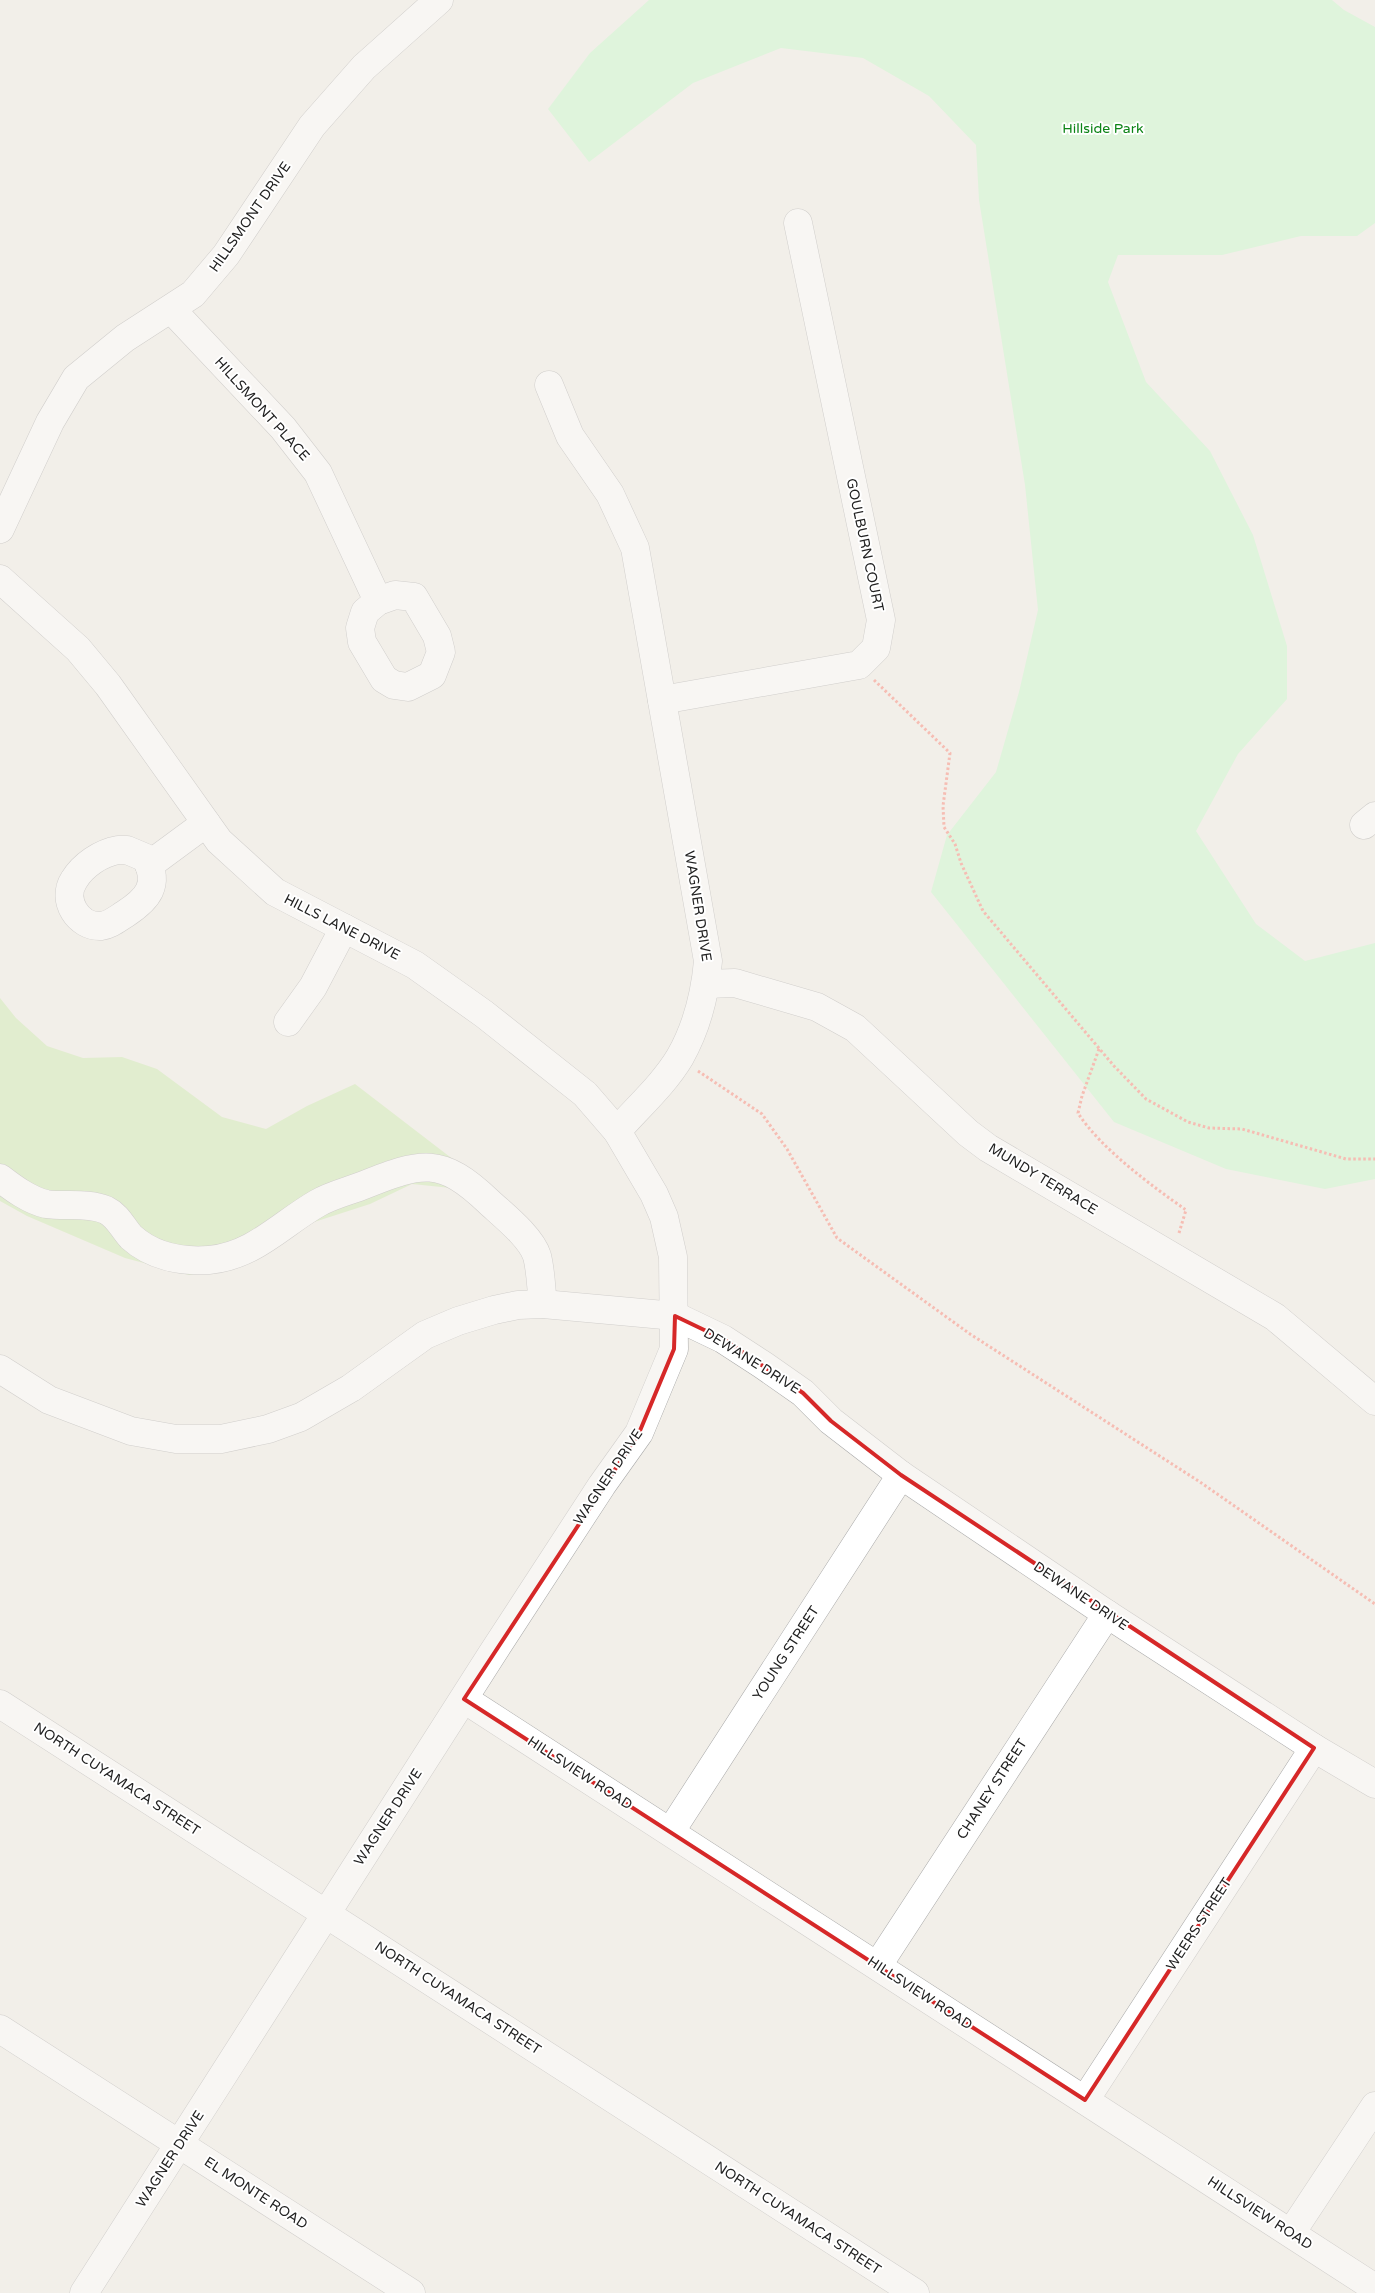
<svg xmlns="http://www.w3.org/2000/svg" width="1375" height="2293" font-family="'Varela Round',sans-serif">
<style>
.grass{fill:#cdebb0}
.park{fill:#c8facc}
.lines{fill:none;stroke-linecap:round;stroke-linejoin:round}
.minor-casing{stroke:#a9a9a9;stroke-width:29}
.path{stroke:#fa8072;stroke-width:3;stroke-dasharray:2.5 2.5;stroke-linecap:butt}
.minor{stroke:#fff;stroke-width:28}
.marked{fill:none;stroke:#d62828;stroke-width:4;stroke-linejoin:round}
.labels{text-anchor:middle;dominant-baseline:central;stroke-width:4;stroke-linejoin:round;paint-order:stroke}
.park-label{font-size:14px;fill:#0c8416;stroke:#fff}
.street-label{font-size:14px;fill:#222;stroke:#fff}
</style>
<rect width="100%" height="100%" fill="#f2efe9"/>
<path class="grass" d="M0,998L16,1018L47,1046L83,1058L122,1057L157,1069L222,1117L266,1129L307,1106L355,1084L467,1170L451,1188L412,1184L370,1204L308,1224L256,1260L189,1275L125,1258L27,1216L0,1201Z"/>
<path class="park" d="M649,0H1332L1344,10L1375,27V223L1357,236H1301L1222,255H1118L1108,282L1146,382L1210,451L1253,535L1287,646V699L1238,754L1196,831L1256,924L1305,961L1375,943V1179L1325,1189L1226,1169L1114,1122L931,892L947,835L996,772L1019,692L1038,610L1025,485L979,200L976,145L929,96L863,58L781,48L693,83L589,162L548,109L590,53Z"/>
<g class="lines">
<g class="minor-casing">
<g id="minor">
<path d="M171,309L283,428L318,473L378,601"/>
<path d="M549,385L570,436L610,494L635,548L708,961C705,995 697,1027 680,1057C664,1084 638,1107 617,1131"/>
<path d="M0,529L50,422L76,378L125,338L193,294L226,255L312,126L364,67L439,0"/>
<path d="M0,579L78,649L108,685L219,841L275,892L415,965L484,1014L585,1094L617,1131L654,1194L664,1217L673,1257L674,1349L639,1433L602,1485L492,1654L84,2293"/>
<path d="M395,595L414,597L437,636L441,652L432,675L408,687L394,685L384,679L362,642L360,628L365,612L378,601Z"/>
<path d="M662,700L859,665L876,648L881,620L798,223"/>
<path d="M1364,825L1375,816"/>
<path d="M118,850H127L146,858C160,885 148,899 125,914C117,919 110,925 101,926C78,927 61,900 74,880C83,865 101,853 118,850Z"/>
<path d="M149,865L206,823"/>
<path d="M706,984L735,983L817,1007L855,1028L968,1133L988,1148L1275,1317L1375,1401"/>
<path d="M288,1022L313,987L344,928"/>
<path d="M0,1178C13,1188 29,1200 46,1204C65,1207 87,1202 106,1210C118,1216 122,1227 131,1237C152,1256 181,1262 209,1260C254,1256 281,1224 318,1203C332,1195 349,1191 364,1185C422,1162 441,1156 489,1202C503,1215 531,1237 537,1256C541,1271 541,1289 543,1304"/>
<path d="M0,1369L49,1400L131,1431L176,1439H221L268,1429L301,1417L351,1388L425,1335L458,1321L494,1310L518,1305L543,1304L675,1316L723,1339L763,1365L803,1393L831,1421L901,1475L1107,1614L1314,1748L1375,1784"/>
<path d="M464,1699L1375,2288"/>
<path d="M0,1704L915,2293"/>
<path d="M671,1831L901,1475"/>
<path d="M878,1965L1107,1614"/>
<path d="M0,2029L411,2293"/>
<path d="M1085,2100L1314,1748"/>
<path d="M1291,2233L1375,2106"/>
</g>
</g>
<g class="path">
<path d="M874,680L950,753L943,806L944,827L955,844L961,863L983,911L1114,1066L1146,1099L1188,1122L1209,1128L1242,1129L1346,1159H1375"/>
<path d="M1099,1049L1082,1096L1078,1113C1100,1148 1152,1186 1186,1210L1179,1233"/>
<path d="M698,1071L762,1114L787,1149L837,1238L970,1334L1200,1482L1375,1604"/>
</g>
<use href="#minor" class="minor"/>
</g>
<path d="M0 0H1375V2293H0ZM675,1316L723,1339L803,1393L831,1421L901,1475L1314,1748L1085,2100L464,1699L639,1433L674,1349Z" fill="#f2efe9" fill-opacity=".55" fill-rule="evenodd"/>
<path class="marked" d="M675,1316L723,1339L803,1393L831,1421L901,1475L1314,1748L1085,2100L464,1699L639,1433L674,1349Z"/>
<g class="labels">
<g class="park-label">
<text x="1103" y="128">Hillside Park</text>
</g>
<g class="street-label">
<text transform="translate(250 217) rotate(-55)">HILLSMONT DRIVE</text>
<text transform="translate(262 409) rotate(48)">HILLSMONT PLACE</text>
<text transform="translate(865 545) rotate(78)">GOULBURN COURT</text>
<text transform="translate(698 906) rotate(81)">WAGNER DRIVE</text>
<text transform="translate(342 927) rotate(27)">HILLS LANE DRIVE</text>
<text transform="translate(1043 1179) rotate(31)">MUNDY TERRACE</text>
<text transform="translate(752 1361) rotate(32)">DEWANE DRIVE</text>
<text transform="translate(608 1477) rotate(-56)">WAGNER DRIVE</text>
<text transform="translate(1081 1596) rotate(34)">DEWANE DRIVE</text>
<text transform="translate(786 1653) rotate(-57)">YOUNG STREET</text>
<text transform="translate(580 1773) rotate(33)">HILLSVIEW ROAD</text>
<text transform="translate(117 1779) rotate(33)">NORTH CUYAMACA STREET</text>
<text transform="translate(992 1789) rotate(-57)">CHANEY STREET</text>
<text transform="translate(388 1817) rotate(-57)">WAGNER DRIVE</text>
<text transform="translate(1199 1924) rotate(-57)">WEERS STREET</text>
<text transform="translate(920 1993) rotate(33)">HILLSVIEW ROAD</text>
<text transform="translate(458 1998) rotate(33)">NORTH CUYAMACA STREET</text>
<text transform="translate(170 2159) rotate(-57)">WAGNER DRIVE</text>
<text transform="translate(256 2193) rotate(33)">EL MONTE ROAD</text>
<text transform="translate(1260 2213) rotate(33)">HILLSVIEW ROAD</text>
<text transform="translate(798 2218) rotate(33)">NORTH CUYAMACA STREET</text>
</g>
</g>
</svg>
